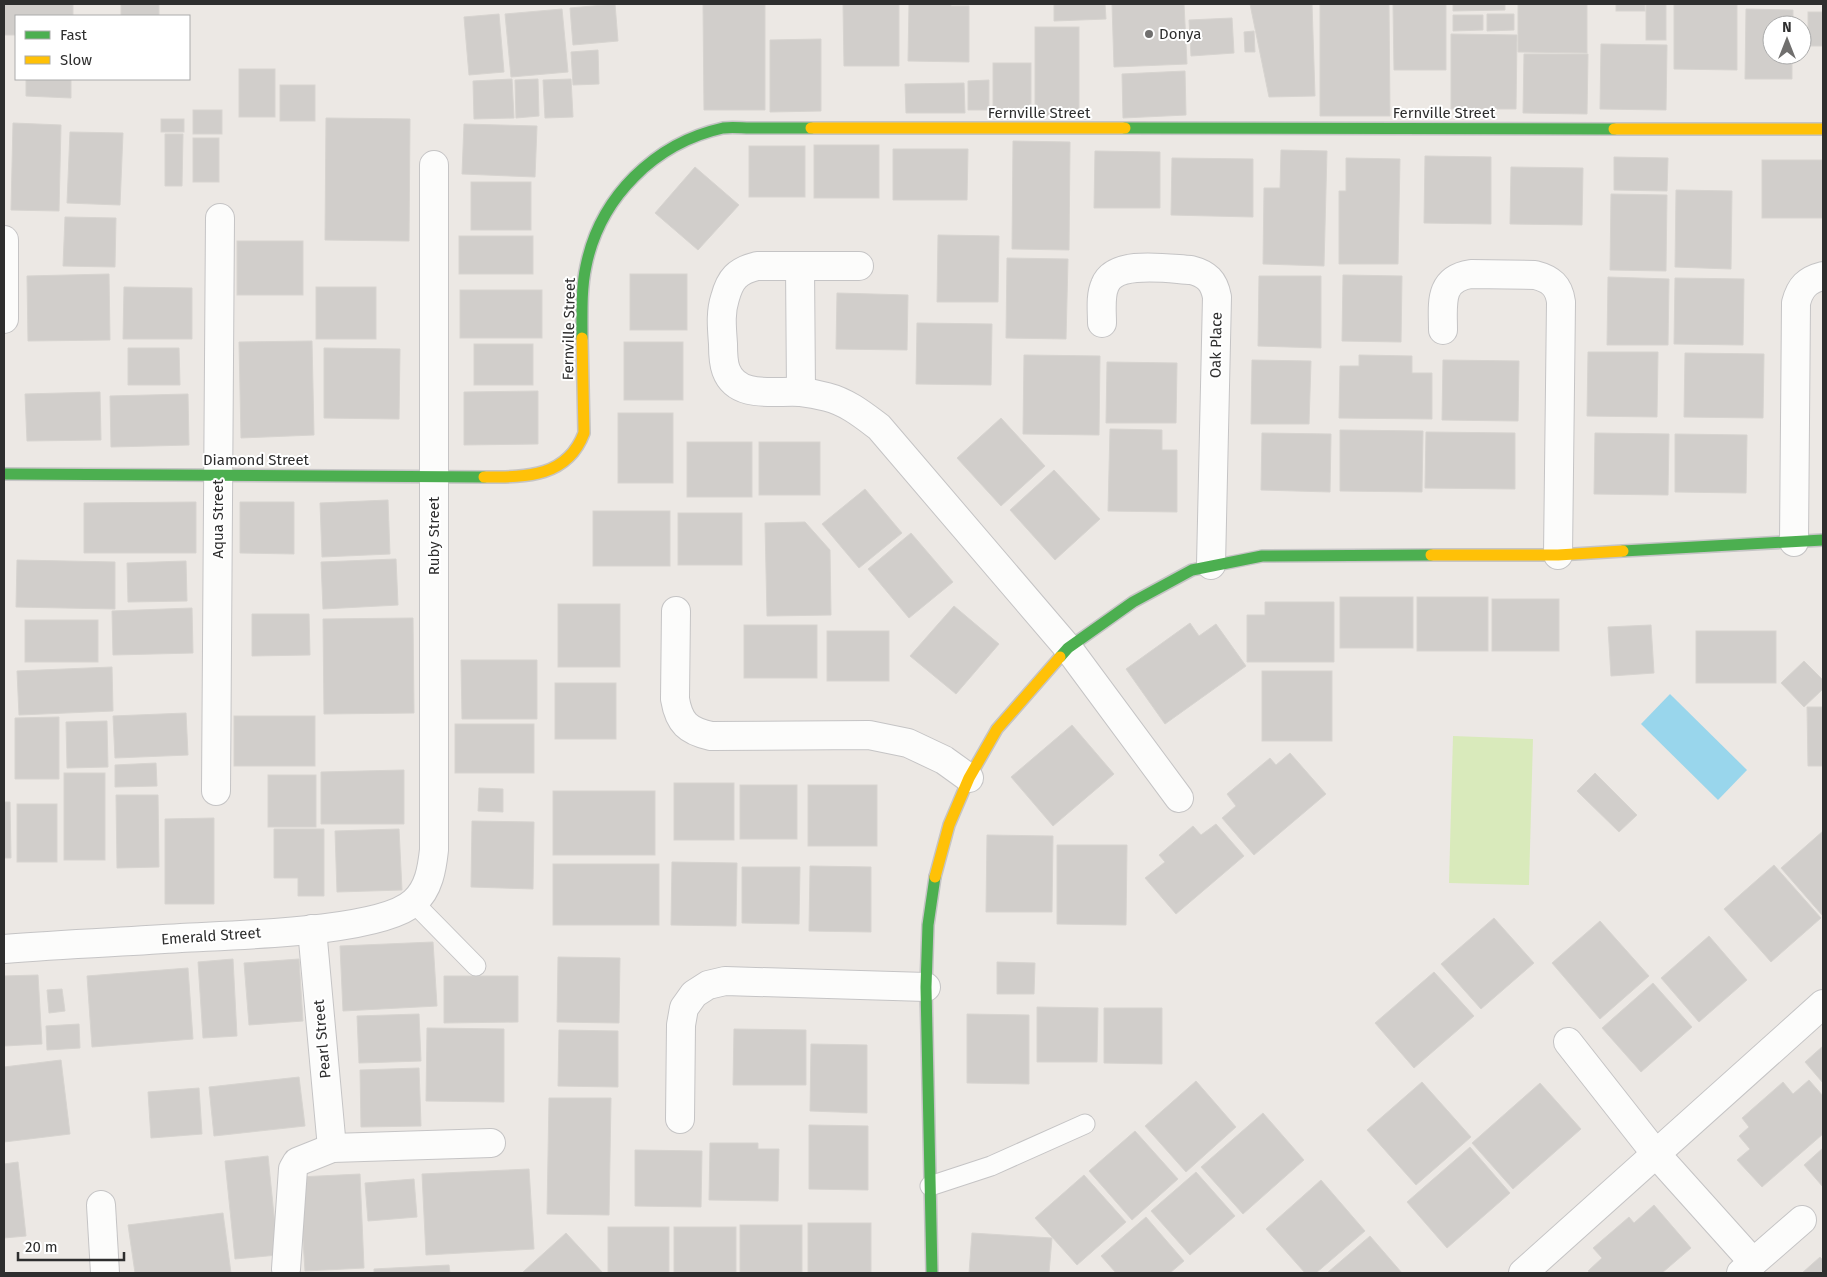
<svg xmlns="http://www.w3.org/2000/svg" width="1827" height="1277" font-family="'Fira Sans',sans-serif">
<style>
.pitch{fill:#d9eabb}
.water{fill:#99d6ec}
.building{fill:#d1cecb;stroke:#d7d4d0}
.lines{fill:none;stroke-linecap:round;stroke-linejoin:round}
.lane-casing{stroke:#c5c4c5;stroke-width:21}
.street-casing{stroke:#c5c4c5;stroke-width:30}
.fast-casing{stroke:#c5c4c5;stroke-width:14}
.slow-casing{stroke:#c5c4c5;stroke-width:14}
.lane{stroke:#fcfcfb;stroke-width:19}
.street{stroke:#fcfcfb;stroke-width:28}
.fast{stroke:#4caf50;stroke-width:11}
.slow{stroke:#ffc107;stroke-width:11}
.poi-dot{fill:#706f6e;stroke:#fff;stroke-width:2}
.labels{text-anchor:middle;dominant-baseline:central;stroke-width:4;stroke-linejoin:round;paint-order:stroke}
.poi-label{font-size:15px;fill:#2e2e2e;stroke:#fff;text-anchor:start}
.street-label{font-size:15px;fill:#2e2e2e;stroke:#fff}
</style>
<rect width="100%" height="100%" fill="#ece8e4"/>
<path class="pitch" d="M1453,736L1533,739L1529,885L1449,883Z"/>
<path class="water" d="M1670,694L1747,770L1718,800L1641,724Z"/>
<g class="building">
<path d="M4,4H73V16H16V35H4Z"/>
<rect x="121" y="4" width="38" height="12"/>
<path d="M615,4L618,41L573,45L570,8Z"/>
<path d="M703,4H765V110H704Z"/>
<path d="M843,4H899V66H844Z"/>
<path d="M909,4H951V6H969V62L908,61Z"/>
<path d="M1054,4H1105L1106,19L1054,21Z"/>
<path d="M1112,4H1184L1187,64L1114,67Z"/>
<path d="M1250,4H1312L1315,96L1269,97Z"/>
<path d="M1320,4H1389L1390,116H1320Z"/>
<path d="M1393,4H1446V70H1394Z"/>
<path d="M1453,4H1505V10L1453,11Z"/>
<path d="M1518,4H1587V53L1518,52Z"/>
<rect x="1616" y="4" width="29" height="7"/>
<rect x="1646" y="4" width="20" height="36"/>
<path d="M1674,4H1737V70L1674,69Z"/>
<path d="M562,9L568,72L511,77L505,14Z"/>
<path d="M1746,9L1793,10V25H1772V55H1792V79H1745Z"/>
<rect x="1808" y="12" width="15" height="34"/>
<path d="M499,14L504,72L469,75L464,17Z"/>
<path d="M1487,14H1514V30L1487,31Z"/>
<path d="M1453,15H1483V30L1453,31Z"/>
<path d="M1232,18L1234,53L1191,56L1189,20Z"/>
<rect x="1035" y="27" width="44" height="89"/>
<path d="M1254,31L1255,52H1245L1244,32Z"/>
<path d="M1451,34L1517,35L1516,109H1451Z"/>
<path d="M821,39V111L770,112V40Z"/>
<path d="M1601,44L1667,45L1666,110L1600,109Z"/>
<path d="M598,50L599,84L573,85L571,52Z"/>
<path d="M1524,54H1588L1587,114L1523,113Z"/>
<rect x="993" y="63" width="38" height="48"/>
<rect x="239" y="69" width="36" height="48"/>
<path d="M1185,71L1186,115L1123,118L1122,74Z"/>
<path d="M26,79H71V98L26,96Z"/>
<path d="M512,79L514,118L474,119L473,81Z"/>
<path d="M538,79L539,116L516,118L515,80Z"/>
<path d="M571,79L573,117L545,118L543,80Z"/>
<path d="M989,80V110H968V81Z"/>
<path d="M964,83L965,113H906L905,84Z"/>
<rect x="280" y="85" width="35" height="36"/>
<rect x="193" y="110" width="29" height="24"/>
<path d="M326,118L410,119L409,241L325,240Z"/>
<rect x="161" y="119" width="23" height="13"/>
<path d="M13,123L61,125L59,211L11,210Z"/>
<path d="M464,124L537,126L535,177L462,174Z"/>
<path d="M70,132L123,133L120,205L67,203Z"/>
<path d="M165,134H183L182,186H165Z"/>
<rect x="193" y="138" width="26" height="44"/>
<path d="M1013,141L1070,142L1069,250L1012,249Z"/>
<rect x="814" y="145" width="65" height="53"/>
<rect x="749" y="146" width="56" height="51"/>
<path d="M893,149H968L967,200H893Z"/>
<path d="M1281,150L1327,151L1324,266L1263,264L1264,188H1280Z"/>
<path d="M1095,151L1160,152V208H1094Z"/>
<path d="M1425,156L1491,157V224L1424,223Z"/>
<path d="M1614,157L1668,158L1667,191L1614,190Z"/>
<path d="M1172,158L1253,159V217L1171,215Z"/>
<path d="M1346,158L1400,159L1398,264H1339V191H1346Z"/>
<rect x="1762" y="160" width="61" height="58"/>
<path d="M695,167L739,205L698,250L655,213Z"/>
<path d="M1511,167L1583,168L1582,225L1510,224Z"/>
<rect x="471" y="182" width="60" height="48"/>
<path d="M1676,190L1732,191L1731,269L1675,267Z"/>
<path d="M1611,194L1667,195L1666,271L1610,270Z"/>
<path d="M65,217L116,218L115,267L63,266Z"/>
<path d="M938,235L999,236L998,302H937Z"/>
<rect x="459" y="236" width="74" height="38"/>
<rect x="237" y="241" width="66" height="54"/>
<path d="M1007,258L1068,259L1066,339L1006,338Z"/>
<path d="M109,274L110,340L28,341L27,276Z"/>
<rect x="630" y="274" width="57" height="56"/>
<path d="M1343,275L1402,276L1401,342L1342,341Z"/>
<path d="M1259,276H1321V348L1258,346Z"/>
<path d="M1608,277L1669,279L1668,345H1607Z"/>
<path d="M1675,278L1744,279L1743,345L1674,344Z"/>
<path d="M124,287L192,288V339H123Z"/>
<rect x="316" y="287" width="60" height="52"/>
<rect x="460" y="290" width="82" height="48"/>
<path d="M837,293L908,295L907,350L836,349Z"/>
<path d="M917,323L992,324L991,385L916,384Z"/>
<path d="M312,341L314,435L241,438L239,342Z"/>
<rect x="624" y="342" width="59" height="58"/>
<rect x="474" y="344" width="59" height="41"/>
<path d="M128,348H179L180,385H128Z"/>
<path d="M324,348L400,349L399,419L324,418Z"/>
<path d="M1588,352H1658L1657,417L1587,416Z"/>
<path d="M1685,353L1764,354L1763,418L1684,417Z"/>
<path d="M1024,355L1100,356L1099,435L1023,434Z"/>
<path d="M1359,355L1412,356V373H1432V419L1339,418L1340,366H1359Z"/>
<path d="M1252,360L1311,361L1309,424H1251Z"/>
<path d="M1443,360L1519,361L1518,421L1442,420Z"/>
<path d="M1107,362L1177,363L1176,423H1106Z"/>
<path d="M538,391V444L464,445V392Z"/>
<path d="M100,392L101,440L27,441L25,394Z"/>
<path d="M188,394L189,445L111,447L110,396Z"/>
<rect x="618" y="413" width="55" height="70"/>
<path d="M1001,418L1045,466L1001,506L957,458Z"/>
<path d="M1110,429L1162,430V450H1177V512L1108,511Z"/>
<path d="M1340,430L1423,431L1422,492L1340,491Z"/>
<path d="M1426,432L1515,433V489L1425,488Z"/>
<path d="M1262,433L1331,434L1330,492L1261,490Z"/>
<path d="M1595,433L1669,434L1668,495L1594,494Z"/>
<path d="M1675,434L1747,435L1746,493L1675,492Z"/>
<rect x="687" y="442" width="65" height="55"/>
<rect x="759" y="442" width="61" height="53"/>
<path d="M1054,470L1100,519L1055,560L1010,510Z"/>
<path d="M865,489L902,533L859,568L822,524Z"/>
<path d="M388,500L390,554L322,557L320,503Z"/>
<path d="M196,502V553H84V503Z"/>
<path d="M240,502H294V554L240,553Z"/>
<rect x="593" y="511" width="77" height="55"/>
<rect x="678" y="513" width="64" height="52"/>
<path d="M805,522L830,550L831,615L767,616L765,523Z"/>
<path d="M911,533L953,582L909,618L868,569Z"/>
<path d="M396,559L398,605L323,609L321,562Z"/>
<path d="M17,560L115,562V609L16,607Z"/>
<path d="M186,561L187,601L128,602L127,563Z"/>
<rect x="1340" y="597" width="73" height="51"/>
<rect x="1417" y="597" width="71" height="54"/>
<rect x="1492" y="599" width="67" height="52"/>
<path d="M1265,602H1334V662H1247V615H1265Z"/>
<rect x="558" y="604" width="62" height="63"/>
<path d="M954,606L999,644L956,694L910,656Z"/>
<path d="M192,608L193,653L113,655L112,611Z"/>
<path d="M252,614H309L310,655L252,656Z"/>
<path d="M413,618L414,713L324,714L323,619Z"/>
<rect x="25" y="620" width="73" height="42"/>
<path d="M1190,623L1199,636L1216,624L1246,666L1165,724L1126,669Z"/>
<rect x="744" y="625" width="73" height="53"/>
<path d="M1651,625L1654,673L1611,676L1608,627Z"/>
<rect x="827" y="631" width="62" height="50"/>
<rect x="1696" y="631" width="80" height="52"/>
<path d="M461,660H537V719H462Z"/>
<path d="M1804,661L1823,680V689L1804,707L1781,683Z"/>
<path d="M112,667L113,711L19,715L17,671Z"/>
<rect x="1262" y="671" width="70" height="70"/>
<rect x="555" y="683" width="61" height="56"/>
<path d="M1807,707H1823V766H1808Z"/>
<path d="M186,713L188,755L115,758L113,716Z"/>
<rect x="234" y="716" width="81" height="50"/>
<path d="M59,717V779H15V718Z"/>
<path d="M107,721L108,767L67,768L66,722Z"/>
<rect x="455" y="724" width="79" height="49"/>
<path d="M1072,725L1114,774L1053,826L1011,777Z"/>
<path d="M1290,753L1326,794L1254,855L1222,818L1236,806L1227,794L1270,758L1276,765Z"/>
<path d="M156,763L157,786L115,787V765Z"/>
<path d="M404,770V824H321V772Z"/>
<rect x="64" y="773" width="41" height="87"/>
<path d="M1595,773L1637,815L1619,832L1577,791Z"/>
<rect x="268" y="775" width="48" height="52"/>
<rect x="674" y="783" width="60" height="57"/>
<rect x="740" y="785" width="57" height="54"/>
<rect x="808" y="785" width="69" height="61"/>
<path d="M479,788L503,789V812L478,811Z"/>
<rect x="553" y="791" width="102" height="64"/>
<path d="M116,795H158L159,867L117,868Z"/>
<path d="M4,802H10L11,858H4Z"/>
<rect x="17" y="804" width="40" height="58"/>
<path d="M214,818V904H165V819Z"/>
<path d="M472,821L534,822L533,889L471,887Z"/>
<path d="M1216,824L1244,856L1176,914L1145,878L1165,862L1159,855L1193,826L1201,835Z"/>
<path d="M274,829H324V896H298V878H274Z"/>
<path d="M399,829L402,890L337,892L335,831Z"/>
<path d="M1823,831V914L1822,915L1781,868Z"/>
<path d="M987,835L1053,836L1052,912H986Z"/>
<path d="M1057,845H1127L1126,925L1057,924Z"/>
<path d="M672,862L737,863L736,926L671,925Z"/>
<rect x="553" y="864" width="106" height="61"/>
<path d="M1774,865L1821,918L1771,962L1724,909Z"/>
<path d="M810,866L871,867V932L809,931Z"/>
<path d="M742,867H800L799,924L742,923Z"/>
<path d="M1494,918L1534,963L1481,1009L1441,964Z"/>
<path d="M1600,921L1649,976L1600,1019L1552,963Z"/>
<path d="M1709,936L1747,980L1699,1022L1661,978Z"/>
<path d="M433,942L437,1006L343,1011L340,946Z"/>
<path d="M558,957L620,958L619,1023L557,1022Z"/>
<path d="M233,959L237,1036L203,1038L198,962Z"/>
<path d="M299,959L303,1021L249,1025L244,963Z"/>
<path d="M997,962L1035,963L1034,994H997Z"/>
<path d="M188,968L193,1039L92,1047L87,976Z"/>
<path d="M1434,972L1474,1016L1414,1068L1375,1023Z"/>
<path d="M38,975L42,1044L4,1046V976Z"/>
<path d="M444,976H518V1022L444,1023Z"/>
<path d="M1653,983L1692,1027L1641,1072L1602,1028Z"/>
<path d="M62,989L65,1011L49,1013L47,990Z"/>
<path d="M1037,1007L1098,1008L1097,1062H1037Z"/>
<path d="M1104,1008H1162V1064L1104,1063Z"/>
<path d="M419,1014L421,1061L359,1063L357,1016Z"/>
<path d="M967,1014L1029,1015V1084L967,1083Z"/>
<path d="M79,1024L80,1048L47,1050L46,1026Z"/>
<path d="M427,1028L504,1029V1102L426,1101Z"/>
<path d="M734,1029L806,1030V1085H733Z"/>
<path d="M559,1030L618,1031V1087L558,1086Z"/>
<path d="M811,1044L867,1045V1113L810,1111Z"/>
<path d="M1823,1046V1083L1805,1062Z"/>
<path d="M61,1060L70,1134L4,1142V1067Z"/>
<path d="M419,1068L421,1126L361,1127L360,1070Z"/>
<path d="M299,1077L305,1126L214,1136L209,1087Z"/>
<path d="M1809,1080L1823,1096V1134L1762,1187L1737,1160L1750,1149L1739,1136L1749,1127L1742,1118L1783,1082L1793,1094Z"/>
<path d="M1196,1081L1236,1127L1186,1172L1145,1126Z"/>
<path d="M1422,1082L1471,1137L1416,1185L1367,1130Z"/>
<path d="M1540,1083L1581,1129L1513,1189L1472,1143Z"/>
<path d="M199,1088L202,1134L151,1138L148,1092Z"/>
<path d="M549,1098H611L609,1215L547,1214Z"/>
<path d="M1263,1113L1304,1160L1243,1214L1201,1167Z"/>
<path d="M809,1125L868,1126V1190L809,1189Z"/>
<path d="M1135,1131L1178,1179L1132,1220L1089,1171Z"/>
<path d="M710,1143H758V1149H779L778,1201L709,1200Z"/>
<path d="M1470,1147L1510,1193L1447,1248L1407,1202Z"/>
<path d="M1823,1148V1187L1804,1165Z"/>
<path d="M635,1150L702,1151L701,1207L635,1206Z"/>
<path d="M268,1156L278,1255L235,1259L225,1161Z"/>
<path d="M18,1162L26,1236L4,1238V1164Z"/>
<path d="M529,1169L534,1249L426,1255L422,1174Z"/>
<path d="M1196,1172L1235,1216L1190,1255L1151,1211Z"/>
<path d="M360,1174L364,1268L305,1271L299,1177Z"/>
<path d="M1084,1175L1126,1222L1077,1265L1035,1218Z"/>
<path d="M414,1179L417,1217L368,1221L365,1183Z"/>
<path d="M1321,1180L1365,1231L1316,1273H1305L1266,1229Z"/>
<path d="M1654,1205L1691,1248L1662,1273H1590L1588,1271L1602,1258L1593,1248L1629,1217L1634,1223Z"/>
<path d="M223,1213L231,1273H135L128,1225Z"/>
<path d="M1146,1217L1184,1261L1170,1273H1116L1101,1256Z"/>
<rect x="808" y="1223" width="63" height="50"/>
<rect x="740" y="1225" width="62" height="48"/>
<rect x="608" y="1227" width="61" height="46"/>
<rect x="674" y="1227" width="62" height="46"/>
<path d="M566,1233L603,1273H524L523,1272Z"/>
<path d="M972,1233L1052,1238L1049,1273H969Z"/>
<path d="M1370,1236L1402,1273H1327Z"/>
<path d="M1820,1257L1823,1260V1273H1802Z"/>
<path d="M449,1265L450,1273H374V1269Z"/>
</g>
<g class="lines">
<g class="lane-casing">
<g id="lane">
<path d="M414,903L476,966"/>
<path d="M930,1186L991,1166L1085,1124"/>
</g>
</g>
<g class="street-casing">
<g id="street">
<path d="M800,266L801,392"/>
<path d="M859,266H757C737,271 730,279 725,298C720,313 722,329 723,344C723,352 723,362 726,370C737,400 776,390 801,392C809,393 819,395 827,397C847,402 863,415 879,427L1068,648L1179,798"/>
<path d="M4,319V240"/>
<path d="M1102,323C1102,311 1100,296 1105,285C1115,259 1169,269 1191,270C1207,274 1214,281 1217,297L1211,565"/>
<path d="M1443,330C1443,304 1438,279 1471,274L1535,275C1551,279 1559,286 1561,302L1558,555"/>
<path d="M1794,542L1796,303C1800,287 1807,280 1823,276"/>
<path d="M676,611L675,699C679,723 688,731 711,736L869,735L908,743L944,760L969,778"/>
<path d="M216,791L220,218"/>
<path d="M312,929L332,1148"/>
<path d="M4,949C63,944 122,942 181,938C231,935 380,933 414,902C429,889 432,868 434,850V165"/>
<path d="M1568,1042L1656,1154L1753,1262"/>
<path d="M680,1119L681,1025L684,1008L694,994L708,985L725,981L926,987"/>
<path d="M101,1205L105,1273"/>
<path d="M286,1269L293,1169L297,1162L332,1148L491,1143"/>
<path d="M1523,1273L1823,1004"/>
<path d="M1741,1273L1802,1220"/>
</g>
</g>
<g class="fast-casing">
<g id="fast">
<path d="M1125,128L1614,129"/>
<path d="M582,338C582,314 581,289 586,266C600,197 655,143 723,128C732,127 742,128 750,128C770,128 791,128 811,128"/>
<path d="M4,474L484,477"/>
<path d="M1623,551L1823,540"/>
<path d="M1060,657L1068,648L1133,602L1192,570L1262,556L1431,555"/>
<path d="M932,1273L926,987L928,925L935,877"/>
</g>
</g>
<g class="slow-casing">
<g id="slow">
<path d="M811,128H1125"/>
<path d="M1614,129H1823"/>
<path d="M484,477C525,477 567,478 584,433L582,338"/>
<path d="M1431,555H1558L1623,551"/>
<path d="M935,877L949,825L969,778L997,729L1060,657"/>
</g>
</g>
<use href="#lane" class="lane"/>
<use href="#street" class="street"/>
<use href="#fast" class="fast"/>
<use href="#slow" class="slow"/>
</g>
<circle class="poi-dot" cx="1149" cy="34" r="5"/>
<g class="labels">
<g class="poi-label">
<text x="1159" y="34">Donya</text>
</g>
<g class="street-label">
<text x="1039" y="113">Fernville Street</text>
<text x="1444" y="113">Fernville Street</text>
<text transform="translate(569 329) rotate(-89)">Fernville Street</text>
<text transform="translate(1216 345) rotate(-89)">Oak Place</text>
<text x="256" y="460">Diamond Street</text>
<text transform="translate(218 519) rotate(-90)">Aqua Street</text>
<text transform="translate(434 536) rotate(-90)">Ruby Street</text>
<text transform="translate(211 936) rotate(-4)">Emerald Street</text>
<text transform="translate(322 1039) rotate(-95)">Pearl Street</text>
</g>
</g>
<rect width="1827" height="1277" fill="none" stroke="#2e2e2e" stroke-width="10"/>
<rect x="15" y="15" width="175" height="65" fill="#ffffff" stroke="#ababab"/>
<rect x="25" y="31" width="25" height="8" fill="#4caf50" stroke="#ababab"/>
<text x="60" y="40" font-size="15" fill="#2e2e2e">Fast</text>
<rect x="25" y="56" width="25" height="8" fill="#ffc107" stroke="#ababab"/>
<text x="60" y="65" font-size="15" fill="#2e2e2e">Slow</text>
<g transform="translate(1787 40)"><circle r="24" fill="#ffffff" stroke="#ababab"/>
<path d="M0-4L9 19L0 12L-9 19Z" fill="#706f6e"/>
<text y="-8" font-size="14" font-weight="bold" text-anchor="middle" fill="#2e2e2e">N</text>
</g>
<path d="M18 1252v8h106v-8" fill="none" stroke="#2e2e2e" stroke-width="2.5"/>
<text x="25" y="1252" font-size="15" fill="#2e2e2e" stroke="#ffffff" stroke-width="4" paint-order="stroke">20 m</text>
</svg>
